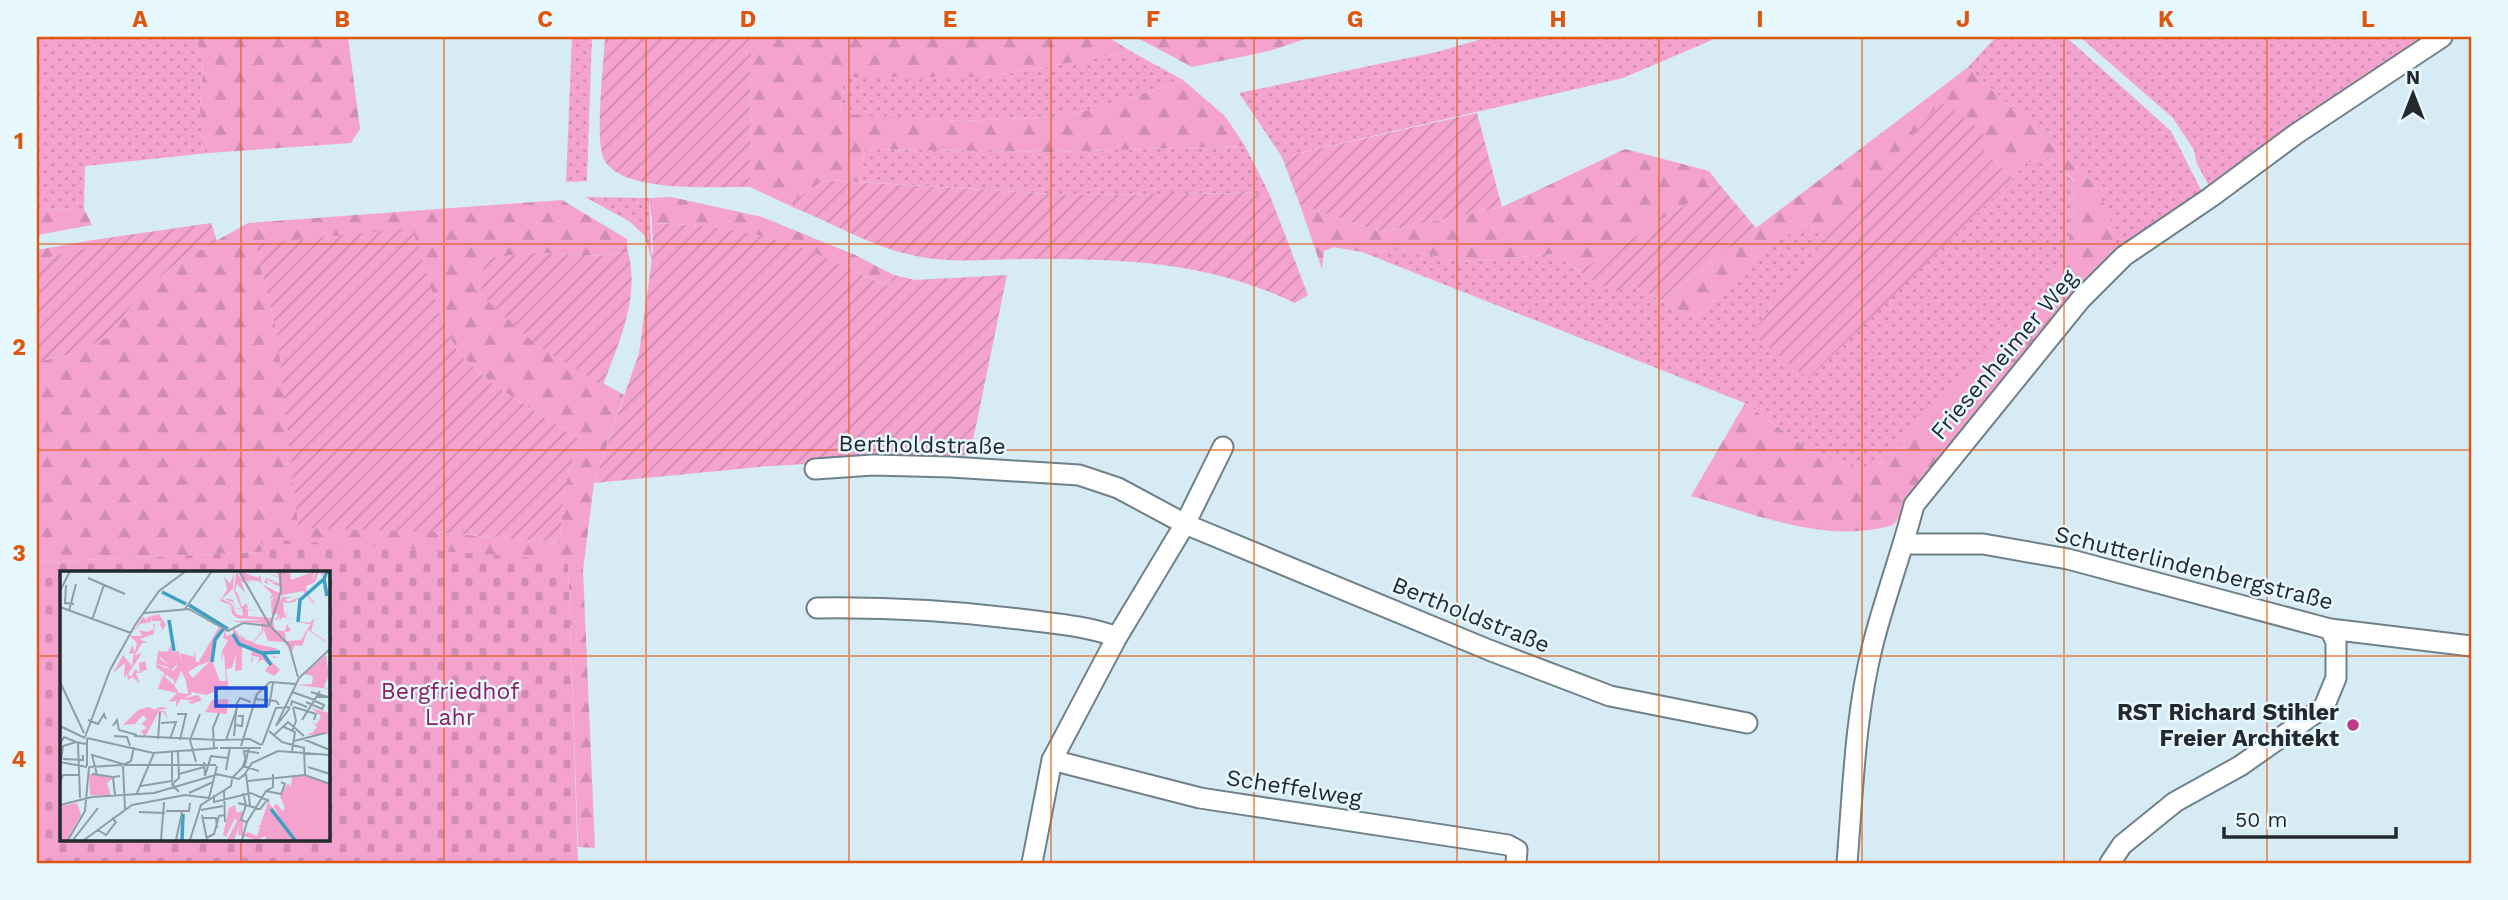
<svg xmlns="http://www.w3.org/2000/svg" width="2508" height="900" font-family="'Work Sans',sans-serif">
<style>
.grass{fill:url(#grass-dots)}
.forest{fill:url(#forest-firs);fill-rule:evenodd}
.cemetery{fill:url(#cemetery-stones);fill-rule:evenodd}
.garden{fill:url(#garden-furrows)}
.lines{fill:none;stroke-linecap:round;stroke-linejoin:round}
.street-casing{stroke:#6f8189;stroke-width:23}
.street{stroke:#fff;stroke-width:19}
.grid{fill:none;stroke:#de570e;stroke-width:2;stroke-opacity:0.55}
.poi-dot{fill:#b93b89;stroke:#e7f8fe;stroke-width:2.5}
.labels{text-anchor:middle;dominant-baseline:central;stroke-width:5;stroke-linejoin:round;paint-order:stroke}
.street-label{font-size:23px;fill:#222a2d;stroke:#e7f8fe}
.park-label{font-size:23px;fill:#8d2066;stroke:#e7f8fe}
.poi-label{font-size:23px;font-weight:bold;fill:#222a2d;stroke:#e7f8fe;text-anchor:end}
.inset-river{fill:none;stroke:#3da0c3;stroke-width:3.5}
.inset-road{fill:none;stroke:#8f9ea4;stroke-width:2}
.view{fill:#1d4ed8;fill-opacity:0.15;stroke:#1d4ed8;stroke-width:3.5}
.inset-edge{fill:none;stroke:#222a2d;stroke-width:3.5}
.neatline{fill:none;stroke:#de570e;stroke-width:2.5}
.grid-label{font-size:23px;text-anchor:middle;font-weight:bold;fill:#de570e}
</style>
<defs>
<pattern id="grass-dots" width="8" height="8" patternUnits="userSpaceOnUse" patternTransform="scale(1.75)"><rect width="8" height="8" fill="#f3a3ce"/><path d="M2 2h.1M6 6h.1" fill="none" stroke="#d08cb1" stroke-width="1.8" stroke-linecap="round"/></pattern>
<pattern id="forest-firs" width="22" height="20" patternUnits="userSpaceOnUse" patternTransform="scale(1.75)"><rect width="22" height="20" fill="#f3a3ce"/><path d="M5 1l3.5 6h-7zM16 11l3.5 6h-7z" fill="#d08cb1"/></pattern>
<pattern id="cemetery-stones" width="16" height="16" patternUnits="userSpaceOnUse" patternTransform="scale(1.75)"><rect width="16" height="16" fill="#f3a3ce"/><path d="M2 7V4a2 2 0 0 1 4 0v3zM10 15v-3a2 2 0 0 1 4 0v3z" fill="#d08cb1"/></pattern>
<pattern id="garden-furrows" width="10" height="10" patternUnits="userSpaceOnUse" patternTransform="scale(1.75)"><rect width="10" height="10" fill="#f3a3ce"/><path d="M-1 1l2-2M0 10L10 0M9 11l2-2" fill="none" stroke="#d08cb1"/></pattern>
</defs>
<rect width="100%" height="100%" fill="#d7ebf4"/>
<g class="grass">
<path d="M37,37H194C209,52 200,89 200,108C200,123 206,139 208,153L85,166L84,209L37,210Z"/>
<path d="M572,37H592L587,181L566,182Z"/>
<path d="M1489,37H1719L1623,78L1282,157L1239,93L1437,52Z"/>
<path d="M1996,37H2066L2171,131L2207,202L2120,262L2091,181L1978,76L1967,68Z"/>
<path d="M2080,37H2440L2214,195L2197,164L2194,150L2173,118Z"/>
<path d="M1132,52L1183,80L1101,108L1053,117L962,121L840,115L844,77H985Z"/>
<path d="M1245,146L1269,193L1073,195L860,182L865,149L1052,152Z"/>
<path d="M2049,157L2074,181L2073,226L2060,266L2035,307L1882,463L1857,468L1810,451L1745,403L1362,252L1401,249L1465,262L1554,254L1599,285L1617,292L1629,283L1696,319L1764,250L1804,224L1825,239L1751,333L2013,179L2023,164Z"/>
<path d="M585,197L649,198L652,261L645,236L629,221Z"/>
</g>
<g class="forest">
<path d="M194,37H348L360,129L351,143L208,153C206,139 200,123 200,108C200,89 209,53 194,37Z"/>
<path d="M751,37H1108L1132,52L985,77H844L840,114L962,121L1053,117L1101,108L1183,80L1225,116L1245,146L1052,152L865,149L860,182L824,180L795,200L797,209L750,187Z"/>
<path d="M1136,37H1311L1269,51L1192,67Z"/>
<path d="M1967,68L1978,76L2091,181L2108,210L2120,262L2088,284L1893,525C1826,545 1756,514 1691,496L1745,403L1810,451L1857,468L1882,463L2035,306L2060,266L2073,226L2074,180L2049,157L2023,164L2013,179L1984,151L1941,103L1825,239L1804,224L1764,250L1696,319L1661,300Z"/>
<path d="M1625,149L1709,171L1719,184L1579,271L1554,254L1465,262L1401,249L1362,252L1333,247L1324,251L1322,269L1300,205L1381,232L1502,207Z"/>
<path d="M671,197L762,217L855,255L894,275L890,286C859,275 831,259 800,248C751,230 703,224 652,223L649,198Z"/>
<path d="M562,200L627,239L628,252L606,256L535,253L484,258L539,347L624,395L594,483L583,570L595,848L578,847L568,560L263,552L37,562V362L71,354L111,336L139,294L177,263L248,223ZM255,244L439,312L458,353L495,386L579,439L564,489L560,543L434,532L277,333Z"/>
<path d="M84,209L92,225L37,235V210Z"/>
<path d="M93,240L94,247L37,260V250Z"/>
</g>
<path class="cemetery" d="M280,540L568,560L578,863H37V562L262,552L261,541ZM61,573H327V839H61Z"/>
<g class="garden">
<path d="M605,37H751L750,187C714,186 625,194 605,161C594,145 604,60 605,37Z"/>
<path d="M1941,102L1983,132L1984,151L2013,179L1808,379L1751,333L1825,239Z"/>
<path d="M1477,113L1502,207L1381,232L1300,205L1282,157Z"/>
<path d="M824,180L1073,195L1269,193L1308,295L1295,303C1207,261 1124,259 1029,259C991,259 953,264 916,256C874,248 837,225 797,209L795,200Z"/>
<path d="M1719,184L1756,228L1661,300L1629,283L1617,292L1599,285L1579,271Z"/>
<path d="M211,223L217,241L177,263L139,294L111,336L71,354L37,362V260L93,247V240Z"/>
<path d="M652,223C703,224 751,230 800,247C830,258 859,275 889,286L894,275L915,280L1007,275L970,455L770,466L594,483L639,353L653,251Z"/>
<path d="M412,228L439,312L458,353L495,386L579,439L564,489L560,543L434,532L298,528L277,333L255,244Z"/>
<path d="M628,252C640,298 619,342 603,385L539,347L481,295L484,258L535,253L606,256Z"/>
</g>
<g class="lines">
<g class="street-casing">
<g id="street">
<path d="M815,469L873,465L951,467L1079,475L1118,488L1185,524L1223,447"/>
<path d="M1904,544H1983L2068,559L2330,629L2471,646"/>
<path d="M817,608C888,607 957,611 1027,620C1058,624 1087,626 1117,637"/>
<path d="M1052,760L1200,798L1508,845L1517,850L1516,863"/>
<path d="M1032,863L1052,760L1117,637L1185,524L1489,650L1610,696L1747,723"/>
<path d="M1847,863C1853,790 1855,715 1873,644C1885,597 1902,552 1914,505L2081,299L2124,256L2211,197L2296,134L2442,37"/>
<path d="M2110,863L2122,845L2175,802L2240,766L2324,707L2336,678V642L2330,629"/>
</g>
</g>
<use href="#street" class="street"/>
</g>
<path class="grid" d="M241,37V573M444,37V863M646,37V863M849,37V863M1051,37V863M1254,37V863M1457,37V863M1659,37V863M1862,37V863M2064,37V863M2267,37V863M37,244H2471M37,450H2471M37,656H61M327,656H2471M241,839V863"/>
<circle class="poi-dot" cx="2353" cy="725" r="7"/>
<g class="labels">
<g class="street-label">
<text transform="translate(2004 355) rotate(-50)">Friesenheimer Weg</text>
<text transform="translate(922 445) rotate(1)">Bertholdstraße</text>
<text transform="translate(2194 568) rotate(14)">Schutterlindenbergstraße</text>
<text transform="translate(1471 615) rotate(22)">Bertholdstraße</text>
<text transform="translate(1294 788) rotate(9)">Scheffelweg</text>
</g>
<g class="park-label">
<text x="450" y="691">Bergfriedhof<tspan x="450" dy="26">Lahr</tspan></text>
</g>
<g class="poi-label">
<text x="2339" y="712">RST Richard Stihler<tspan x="2339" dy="26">Freier Architekt</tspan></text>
</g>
</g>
<g transform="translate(60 571)">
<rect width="270" height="270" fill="#d7ebf4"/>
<path d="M176,0L181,8L179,0L198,7L200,4L202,13L219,22L220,16L211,12H219L211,11L206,8L209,14L204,11L206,7L219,12V7L204,0L219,6L216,1L230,0L231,9L255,0L251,11L257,0L262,2L263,3L264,6L259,1L255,11L246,15L247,23L254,31V33L243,20L218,25L222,30L221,26H233L225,28L228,31L240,26L234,31L228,32L223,31L225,46L229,37L226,46L234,49L223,46L219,50L220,44L218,48L214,49L219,44L214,42L212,55L213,49L215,59L225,60L227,53L231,60L225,61L226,70L241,69L253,49L251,53H247L236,50L250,52L253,48L254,49L251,60L266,70V71L248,59L242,75L235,74L232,81L224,71L208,70L203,56V60L202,62L193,72L218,78L214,80L220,82V84L214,81L213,85L218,87H213V81L203,82L220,99L214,105L205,100L209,94L202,88L198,92L199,86L192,85L193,89L191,92L192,79L182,75V99L175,100L176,83L172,97L166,98L169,122L167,116L146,124L131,121L132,123L124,127L138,124L142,129L132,133L127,131L135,130L121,128L116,136V130L108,131L117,122L98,118L102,106L97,102L114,114L119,122L128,123L125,103L122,99L116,111L96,96L98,80L107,81L111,74L108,93L100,86L97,93L112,100L117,96V81L124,101L129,95H122L120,82L134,86L135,79L136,93L128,101L133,107L150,90L141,94L139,90L159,56L137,39L163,56L156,65L152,90L160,110H166L164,81L161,91L162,80L168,69L163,67L165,58L166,65L173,63V56L182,68L180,63L184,67L185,58L184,68L193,71L202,60L201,52L176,51L170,48L168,46L174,50L205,49L177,47L172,43L171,34L160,30L167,19L164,5L170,13L174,2L173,18L162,28L172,33L175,43L173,31L169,30L167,29L165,27L173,29L176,43L183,45L182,37L178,38L177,37H181L174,20ZM181,6L192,13L188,9L199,10L212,23L209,29L215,24L211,30L212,47L188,45V39L200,40L186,38L188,36L186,32L182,36L178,23L187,30L175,20L177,13L185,22L181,10L188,14ZM99,43L106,54L101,61L102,56L95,53L94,63L80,68L87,72H82L75,84L82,82L68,103L71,106L75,98L80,102L79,92L85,90L87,99H84L81,102H76L80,113L73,106L68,109L67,103L64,107L65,92L53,102L63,84L72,95L74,82L69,83L72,74L75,81L77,72L70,65H82L79,59L87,61L94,58L93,53H95L100,55L101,50H92L91,45V51L80,53L72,62L83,46L87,49L88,46ZM88,136L96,139L97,137L101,136L108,137L97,140H105L108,148L103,141L98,142L85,166L81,160L87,157L82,153L78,156L87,148L83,144L75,153L63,154L78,139Z" fill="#f3a3ce" fill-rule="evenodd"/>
<path d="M115,65L122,94L136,93L121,86L142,92L127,102L129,106L125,102L130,119L118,92L109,102V96L105,106L114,114V104L119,103L114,115L103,106L108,96L97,93L101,81L100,88L107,93L111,75L112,81L118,80ZM266,84L269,104L264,116L269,118L237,114L252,113L253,105L244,103ZM251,137L269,142V163L246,164L253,161L257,156L253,151L257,153L261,145ZM246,204L269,213V269H206V265L197,269L183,265L188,261L197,265L200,256L194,254L200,255L208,231L222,249L213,235L217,233L222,240L225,237L220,225L228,212L231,216L232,206Z" fill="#f3a3ce"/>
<path d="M168,128L167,143L145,141L152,129Z" fill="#f3a3ce"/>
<path d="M29,203L53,207L47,212L51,225L30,224ZM17,232L21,244L7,269H0V235Z" fill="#f3a3ce"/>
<path d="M175,234L177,242L183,240V265L178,264L179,255L174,269H167L177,250L175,247L166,266L163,264L169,237Z" fill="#f3a3ce"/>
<path class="inset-river" d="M102,21L126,33M267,25L264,8L267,0M129,34L168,58M109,49L114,80M238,51L240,29L264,8M173,63L179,73L202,82M152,91L155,69L164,57M211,94L203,82L220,81M211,238L235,269M122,269L123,243"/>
<path class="inset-road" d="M179,0L210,55M28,7L65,23M6,14L5,32L14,33M0,20L10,0M0,36L71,62M125,38L152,0M9,40L16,13M84,42L129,38L168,60L183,52L210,55M32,49L44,14M210,55L229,74L238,106M210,55L221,20L220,0M0,111L24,162M232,121L255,129M251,121L268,126H257M194,128L216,130L219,134M246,131L262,138L264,134L255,130M209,135L213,112M231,135L232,130L247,136M234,136L256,143L254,149M117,143H126L120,169M28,149L38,153L44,143L46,148M242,149L260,120M101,152L116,151L110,168M175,154L182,155L183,145H178M0,155L25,167M53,155L57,149L59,159L77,164M216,155L239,107L270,78M216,155L230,137M224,156L235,161L232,180M209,160L222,171L244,177L245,204M232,160L236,150L233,136M54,165L67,166L70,175M74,165L159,169M174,165L177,132L180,127L191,131M213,165L228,151L244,165M25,166L50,99L75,54L99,20L126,0M27,167L93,182L158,177M27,167V195M98,168L100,141M243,168L270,179M130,169L140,143M130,169L136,191M159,169L190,168L201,174M166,169L177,137M234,170L265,162M18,172L20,227M0,173L4,166L16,171M202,174L216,137L230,136M181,175L197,123L210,111L236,113M0,176L16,171L26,173M154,177L153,157L159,142M160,177H201M118,181L119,207L112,213L119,221M3,188L23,189V184M185,189L183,195L199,200M0,191L27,196M144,191L145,205L151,185L168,187M186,192L184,180L199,182M63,194L71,190L74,176M64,194H156M63,195L65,238M29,196L62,194M248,196L270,203M0,198L3,175M166,199L170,176M32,203L53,206M119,203L144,196M156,203L179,208L185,203M186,203L190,235M37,204L32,184L63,193M173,206L185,194L189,176M183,206L192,192L218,180L270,184M188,210L245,204L270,213M0,212L3,204H19M81,215L112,210V181M164,219L165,251M206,220L221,223L225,213L221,211M77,222L94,182M129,222L153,211M183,222L186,234L181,249L186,251M55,224L53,206L60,205M154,224V231L191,222L209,230M149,227L157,195M178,232L200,238L208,228M0,234L32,226L94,222L159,203M141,239L163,235M106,240H129L130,232M79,241L105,242M142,244L147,269M142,247H156L157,257M38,259L46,264L56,251L52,247M146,267L154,263L159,245L165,244M8,269L25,240L29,196M13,269L38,237M24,269L72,234L125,224L149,227M101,269L104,231M116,269L122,241M130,269L141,234L171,215L172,208M182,269L187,251L206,220L213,216V203"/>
<path class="view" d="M156,117H206V135H156Z"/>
<rect width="270" height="270" class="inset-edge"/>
</g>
<rect width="2508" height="900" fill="none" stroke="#e7f8fe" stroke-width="77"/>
<g transform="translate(2413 94)" stroke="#e7f8fe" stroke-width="5" paint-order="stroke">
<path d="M0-5L12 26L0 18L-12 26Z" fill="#222a2d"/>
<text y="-10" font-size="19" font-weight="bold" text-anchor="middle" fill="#222a2d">N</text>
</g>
<path d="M2224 827v10h172v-10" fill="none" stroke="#222a2d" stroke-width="3.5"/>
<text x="2235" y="827" font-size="21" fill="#222a2d" stroke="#e7f8fe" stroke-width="5" paint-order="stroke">50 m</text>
<rect x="38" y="38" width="2432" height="824" class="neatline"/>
<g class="grid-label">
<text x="140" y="27">A</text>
<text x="342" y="27">B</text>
<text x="545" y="27">C</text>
<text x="748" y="27">D</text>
<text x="950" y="27">E</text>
<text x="1153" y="27">F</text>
<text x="1355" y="27">G</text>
<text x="1558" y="27">H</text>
<text x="1760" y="27">I</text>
<text x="1963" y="27">J</text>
<text x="2166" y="27">K</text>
<text x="2368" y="27">L</text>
<text x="19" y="149">1</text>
<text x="19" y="355">2</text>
<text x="19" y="561">3</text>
<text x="19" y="767">4</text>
</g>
</svg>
